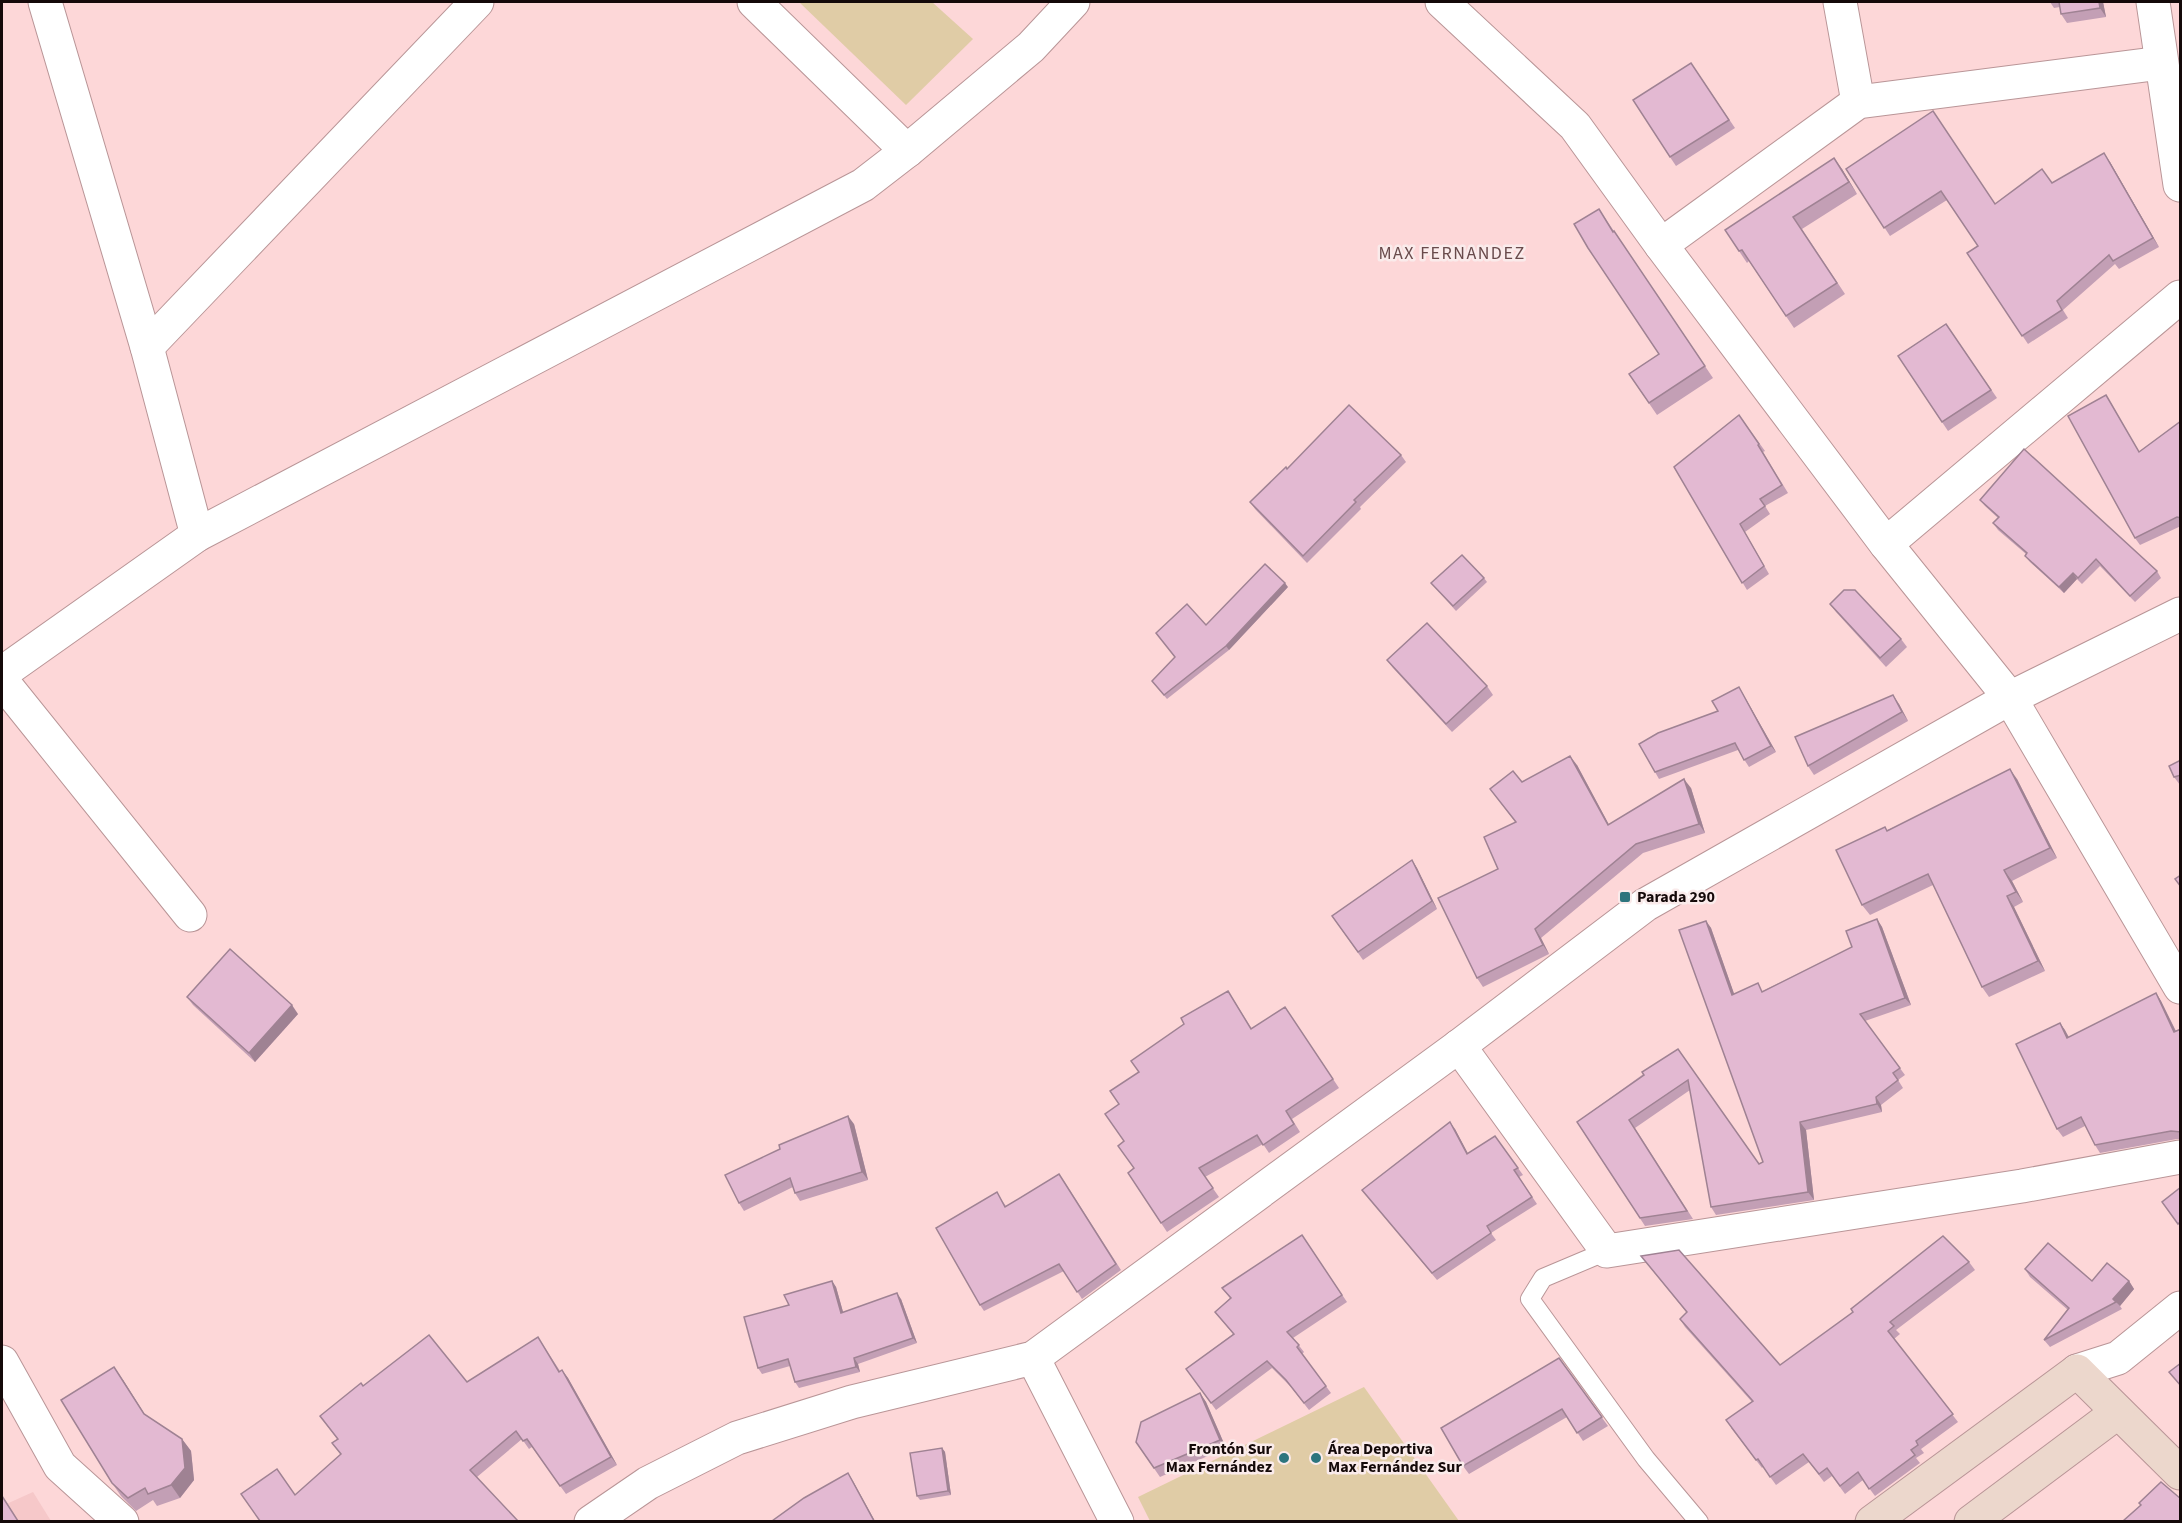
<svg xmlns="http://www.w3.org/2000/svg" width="2182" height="1523" font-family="'Source Sans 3',sans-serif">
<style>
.built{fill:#f6c8c9}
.green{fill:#e0cca6}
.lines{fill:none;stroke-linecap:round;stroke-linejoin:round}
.lane-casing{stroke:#b99597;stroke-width:20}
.street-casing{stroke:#b99597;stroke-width:35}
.secondary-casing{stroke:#b99597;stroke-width:35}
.lane{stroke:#fff;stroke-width:18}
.street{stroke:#fff;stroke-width:33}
.secondary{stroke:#ecd7cc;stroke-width:33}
.wall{fill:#c39fb5}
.shaded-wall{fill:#9f8293}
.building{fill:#e3b9d2;stroke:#9f8293;stroke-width:1.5}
.poi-dot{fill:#2d757e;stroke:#faebeb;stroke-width:2}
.labels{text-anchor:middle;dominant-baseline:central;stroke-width:5;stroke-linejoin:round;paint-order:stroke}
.poi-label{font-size:16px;font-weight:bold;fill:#140909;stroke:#faebeb;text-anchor:start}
.neighbourhood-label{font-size:18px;letter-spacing:1.5px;fill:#694a4b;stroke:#faebeb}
</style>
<rect width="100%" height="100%" fill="#fdd7d8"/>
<path class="built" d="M33,1492L51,1521L2,1522V1506Z"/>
<g class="green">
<path d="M799,2H932L973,39L906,105Z"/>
<path d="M1364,1387L1459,1521H1150L1138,1497Z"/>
</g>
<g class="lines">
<g class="lane-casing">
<path id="lane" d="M1607,1251L1543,1278L1530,1299L1646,1459L1699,1522"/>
</g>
<g class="street-casing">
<g id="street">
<path d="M45,2L147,347L197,535"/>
<path d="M754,2L907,151"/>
<path d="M1442,2L1575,126L1661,245L1886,544L2010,698L2180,987"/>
<path d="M1840,2L1858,102"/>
<path d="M2153,2L2180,185"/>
<path d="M1661,245L1858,102L2161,63"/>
<path d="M147,347L477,2"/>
<path d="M1886,544L2180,297"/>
<path d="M2,673L197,535L863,185L907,151L1031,47L1073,2"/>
<path d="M2,681L190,915"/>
<path d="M1459,1046L1607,1251L2022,1186L2180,1157"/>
<path d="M1033,1358L1117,1522"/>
<path d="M2,1362L60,1466L122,1522"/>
<path d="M2077,1371L2118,1358L2180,1308"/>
<path d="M591,1522L648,1483L737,1438L852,1402L1033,1358L1459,1046L1645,905L2010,698L2180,614"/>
</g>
</g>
<g class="secondary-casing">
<g id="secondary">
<path d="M1872,1522L2077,1371L2180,1473"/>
<path d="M1971,1522L2118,1412"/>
</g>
</g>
<use href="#lane" class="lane"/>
<use href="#street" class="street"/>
<use href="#secondary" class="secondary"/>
</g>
<g class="wall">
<path d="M2050,2H2103L2106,17L2067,23L2061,14L2060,7L2054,8Z"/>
<path d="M1691,63L1735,128L1676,166L1670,157Z"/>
<path d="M2110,162L2159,247L2119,269L2115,264L2063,310L2068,318L2028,344L1967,253L1978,246L1947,200L1890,236L1846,169L1995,204Z"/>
<path d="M1842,169L1857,194L1802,229L1845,294L1794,328L1749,261L1747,263L1739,251Z"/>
<path d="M1599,209L1713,378L1657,415L1629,374L1659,354Z"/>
<path d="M1946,324L1997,398L1948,431L1898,356Z"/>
<path d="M2111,403L2139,452L2181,421V526L2140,545L2135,538Z"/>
<path d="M1739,415L1765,451L1763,452L1788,493L1765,506L1770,514L1745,532L1769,574L1747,590L1674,467Z"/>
<path d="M1401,455L1406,462L1360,507L1361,509L1307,563L1255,509L1250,502L1287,469Z"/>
<path d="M1980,500L2157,571L2161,578L2135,602L2100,566L2082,584L2077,579L2064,593L2030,562L2025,556L2026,554L1998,530L1993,523L1998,518L1985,506Z"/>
<path d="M1484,578L1487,582L1456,611L1431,583Z"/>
<path d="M1288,587L1229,650L1167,699L1155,685L1152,681L1206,625Z"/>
<path d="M1830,604L1901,639L1907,647L1886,667L1836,612Z"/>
<path d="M1387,660L1487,686L1493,695L1452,732L1393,668Z"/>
<path d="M1743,694L1776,752L1749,767L1738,750L1659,779L1655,772L1718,711Z"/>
<path d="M1899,704L1908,721L1814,775L1808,766Z"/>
<path d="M2181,760V784L2180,785L2174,777Z"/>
<path d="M1577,765L1609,825L1691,788L1705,833L1643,853L1541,938L1549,954L1483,987L1477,978L1498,869L1516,823L1490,789L1522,782Z"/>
<path d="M2017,779L2057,858L2012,881L2023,902L2014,907L2045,971L1989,997L1982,987L1933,885L1870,915L1862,905L1887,830Z"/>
<path d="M1412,860L1417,868L1437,909L1363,960L1332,916Z"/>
<path d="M1877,919L1882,927L1911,1005L1865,1021L1905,1075L1898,1080L1903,1088L1881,1105L1882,1112L1806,1130L1814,1200L1716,1215L1711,1207L1690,1090L1635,1128L1693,1219L1645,1226L1577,1122L1678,1049L1759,1164L1763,1162L1706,921L1711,928L1734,994L1763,991L1852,947Z"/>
<path d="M1228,991L1252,1029L1285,1007L1339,1088L1292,1119L1300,1132L1269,1153L1263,1144L1205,1177L1219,1197L1167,1232L1128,1173L1134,1168L1124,1141L1139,1072L1184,1024Z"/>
<path d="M2156,993L2161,1001L2176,1031L2181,1029V1139H2177L2100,1153L2095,1145L2085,1126L2063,1137L2057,1129L2060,1023L2069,1037Z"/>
<path d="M187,997L298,1014L255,1062L193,1005Z"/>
<path d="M854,1124L868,1180L800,1201L795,1193L793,1187L744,1211L739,1203Z"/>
<path d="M1455,1129L1468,1154L1495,1136L1523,1175L1519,1177L1537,1204L1491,1233L1496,1240L1437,1280L1362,1190Z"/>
<path d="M1064,1181L1121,1270L1082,1299L1064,1271L984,1311L980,1305L1001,1199L1006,1206Z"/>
<path d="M1302,1235L1347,1302L1293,1338L1304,1352L1302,1354L1331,1393L1309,1410L1291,1387L1272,1368L1216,1410L1186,1369L1233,1334L1215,1312L1230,1298L1222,1288Z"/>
<path d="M1641,1256L1780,1365L1969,1262L1975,1270L1896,1330L1900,1334L1894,1339L1958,1422L1921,1449L1924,1453L1916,1458L1920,1463L1875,1496L1863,1480L1845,1494L1832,1476L1824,1482L1809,1462L1776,1485L1763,1467L1762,1468L1731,1428L1752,1402L1685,1327L1680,1319L1687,1313Z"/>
<path d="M2025,1269L2092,1281H2129L2134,1289L2120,1306L2122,1309L2050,1347L2044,1340L2068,1310L2030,1277Z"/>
<path d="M832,1281L836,1287L843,1312L901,1299L917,1343L858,1364L860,1372L799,1388L795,1382L790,1366L762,1374L758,1368L789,1305Z"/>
<path d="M538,1337L560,1371L562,1370L568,1378L617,1465L566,1494L532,1447L529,1449L522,1439L477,1477L295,1495L341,1455L332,1443L337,1439L320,1416L363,1386L467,1382Z"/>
<path d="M1559,1358L1608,1426L1583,1441L1567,1417L1469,1474L1463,1466Z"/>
<path d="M123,1380L145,1415L182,1439L191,1451L194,1480L180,1498L157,1506L153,1500L136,1511L121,1496L112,1483Z"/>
<path d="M1200,1393L1206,1402L1226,1448L1160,1477L1136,1442Z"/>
<path d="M942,1448L945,1452L951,1495L920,1500L917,1496Z"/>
</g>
<g class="shaded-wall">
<path d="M2099,2H2103L2106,17L2100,8Z"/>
<path d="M2104,153L2110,162L2159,247L2153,238Z"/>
<path d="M1834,158L1842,169L1857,194L1849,182Z"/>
<path d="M2073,573L2077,579L2064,593L2059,587Z"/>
<path d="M1285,583L1288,587L1229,650L1226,646Z"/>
<path d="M1739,687L1743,694L1776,752L1771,746Z"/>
<path d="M1893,695L1899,704L1908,721L1902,712Z"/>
<path d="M1570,756L1577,765L1614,834L1608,825Z"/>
<path d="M2010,769L2017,779L2057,858L2050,848Z"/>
<path d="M1684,779L1691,788L1705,833L1699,824Z"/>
<path d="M1412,860L1417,868L1437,909L1432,901Z"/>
<path d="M2004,870L2012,881L2023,902L2016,892Z"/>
<path d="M2007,896L2014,907L2045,971L2038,961Z"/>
<path d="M1877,919L1882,927L1911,1005L1905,998Z"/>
<path d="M1706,921L1711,928L1737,1002L1732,995Z"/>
<path d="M1535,929L1541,938L1549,954L1543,945Z"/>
<path d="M2156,993L2161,1001L2180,1040L2174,1032Z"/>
<path d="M292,1005L298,1014L255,1062L249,1053Z"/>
<path d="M2060,1023L2065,1030L2073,1046L2067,1038Z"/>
<path d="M1876,1097L1881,1105L1882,1112L1877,1104Z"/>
<path d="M848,1116L854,1124L868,1180L862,1172Z"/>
<path d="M1450,1122L1455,1129L1472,1161L1467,1154Z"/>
<path d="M1800,1122L1806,1130L1814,1200L1808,1192Z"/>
<path d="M832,1281L836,1287L845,1319L841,1313Z"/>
<path d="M2129,1281L2134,1289L2120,1306L2113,1299Z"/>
<path d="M897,1293L901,1299L917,1343L913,1338Z"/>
<path d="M854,1358L858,1364L860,1372L856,1367Z"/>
<path d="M114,1367L123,1380L152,1426L144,1414Z"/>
<path d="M562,1370L568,1378L617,1465L611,1457Z"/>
<path d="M1200,1393L1206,1402L1226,1448L1220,1440Z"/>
<path d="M182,1439L191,1451L194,1480L180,1498L171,1485Z"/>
<path d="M942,1448L945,1452L951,1495L948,1491Z"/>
<path d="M848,1473L853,1481L875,1521H874Z"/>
</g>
<g class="building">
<path d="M2059,2H2099L2100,8L2061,14Z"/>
<path d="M1691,63L1729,120L1670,157L1633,100Z"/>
<path d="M1933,111L1995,204L2042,169L2052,183L2104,153L2153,238L2113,261L2109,255L2057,301L2062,310L2022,336L1967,253L1978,246L1941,191L1884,228L1846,169Z"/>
<path d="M1834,158L1849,182L1793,217L1837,283L1786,316L1742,250L1739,251L1725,230Z"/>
<path d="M1599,209L1613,232L1614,231L1705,366L1649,403L1629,374L1659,354L1588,248L1574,224Z"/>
<path d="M1946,324L1991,390L1942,422L1898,356Z"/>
<path d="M2106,395L2139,452L2181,421V518L2177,517L2135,538L2068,416Z"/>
<path d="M1349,405L1401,455L1354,500L1356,502L1303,556L1250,502L1286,467L1287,469Z"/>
<path d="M1739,415L1759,444L1758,445L1782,485L1760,499L1765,506L1740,524L1764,566L1742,583L1674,467Z"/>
<path d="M2024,449L2157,571L2130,596L2096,559L2078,578L2073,573L2059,587L2025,556L2027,553L1993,523L1999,517L1980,500Z"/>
<path d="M1462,555L1484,578L1453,606L1431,583Z"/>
<path d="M1265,564L1285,583L1226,646L1164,695L1152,681L1175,657L1156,633L1187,604L1206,625Z"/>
<path d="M1844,590H1855L1901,639L1880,658L1830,604Z"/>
<path d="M1427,623L1487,686L1446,724L1387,660Z"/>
<path d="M1739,687L1771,746L1744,760L1735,743L1655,772L1639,744L1658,733L1718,711L1712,701Z"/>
<path d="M1893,695L1902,712L1808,766L1795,737Z"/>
<path d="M1570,756L1608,825L1684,779L1699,824L1636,844L1535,929L1543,945L1477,978L1438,898L1498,869L1484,837L1516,822L1490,789L1513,771L1522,782Z"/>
<path d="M2181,760V775L2174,777L2169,766Z"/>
<path d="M2010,769L2050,848L2004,870L2016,892L2007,896L2038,961L1982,987L1928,874L1862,905L1836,850L1885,827L1887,831Z"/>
<path d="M1412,860L1432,901L1358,952L1332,916Z"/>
<path d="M2181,875V887L2175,879Z"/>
<path d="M1877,919L1905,998L1860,1014L1900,1068L1893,1073L1898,1080L1876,1097L1877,1104L1800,1122L1808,1192L1711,1207L1688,1080L1629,1120L1687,1211L1640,1218L1577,1122L1644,1075L1642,1072L1678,1049L1759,1164L1763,1162L1679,930L1706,921L1732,995L1758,983L1762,992L1852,947L1846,931Z"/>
<path d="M230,949L292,1005L249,1053L187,997Z"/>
<path d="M1228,991L1251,1029L1285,1007L1333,1079L1286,1111L1294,1124L1263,1145L1257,1135L1199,1168L1213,1188L1161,1223L1128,1173L1134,1168L1118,1146L1124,1141L1105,1114L1119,1104L1110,1091L1139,1072L1131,1061L1184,1024L1181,1018Z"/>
<path d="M2156,993L2174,1032L2181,1029V1132L2171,1131L2095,1145L2081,1117L2057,1129L2016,1044L2060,1023L2067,1038Z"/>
<path d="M848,1116L862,1172L795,1193L790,1178L739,1203L725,1175L780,1149L779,1145Z"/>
<path d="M1450,1122L1467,1154L1495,1136L1518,1168L1514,1170L1532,1197L1487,1226L1491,1233L1432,1273L1362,1190Z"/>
<path d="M1059,1174L1116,1264L1077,1292L1059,1264L980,1305L936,1228L997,1192L1005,1207Z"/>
<path d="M2181,1187V1223L2180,1222L2178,1224L2162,1202Z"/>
<path d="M1302,1235L1342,1295L1287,1332L1299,1345L1297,1347L1326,1386L1304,1403L1286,1380L1267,1361L1211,1403L1186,1369L1234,1334L1215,1312L1231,1298L1222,1288Z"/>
<path d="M1943,1236L1969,1262L1890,1322L1894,1326L1888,1331L1953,1414L1916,1441L1918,1445L1911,1450L1915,1455L1869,1489L1858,1472L1840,1486L1827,1468L1819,1474L1803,1454L1770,1477L1758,1459L1756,1460L1726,1420L1753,1401L1680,1319L1687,1312L1641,1256L1679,1250L1780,1365L1853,1312L1851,1309Z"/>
<path d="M2048,1243L2092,1281L2107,1263L2129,1281L2113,1299L2116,1302L2044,1340L2069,1308L2025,1269Z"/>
<path d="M832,1281L841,1313L897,1293L913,1338L854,1358L856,1367L795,1382L788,1359L758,1368L744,1317L789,1305L784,1295Z"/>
<path d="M429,1335L467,1382L538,1337L559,1372L562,1370L611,1457L560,1486L527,1439L523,1441L516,1431L470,1470L518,1521H260L241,1494L277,1469L295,1495L341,1454L332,1443L338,1439L320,1416L361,1383L363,1386Z"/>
<path d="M1559,1358L1602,1417L1577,1433L1562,1409L1463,1466L1441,1428Z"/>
<path d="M2181,1363V1386L2169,1372Z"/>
<path d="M114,1367L144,1414L182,1439L185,1468L171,1485L148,1494L145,1488L128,1498L112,1483L61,1400Z"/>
<path d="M1200,1393L1220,1440L1154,1468L1136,1442L1141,1422Z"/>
<path d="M942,1448L948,1491L917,1496L910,1453Z"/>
<path d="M848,1473L874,1521H772L804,1498Z"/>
<path d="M2161,1482L2181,1499V1521H2123L2141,1505L2139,1503Z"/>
<path d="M2,1496L18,1521H2Z"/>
</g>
<g class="poi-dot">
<rect x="1619" y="891" width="12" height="12" rx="3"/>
<circle cx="1284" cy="1458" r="6"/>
<circle cx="1316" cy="1458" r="6"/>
</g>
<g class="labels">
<g class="poi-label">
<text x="1637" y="897">Parada 290</text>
<text x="1272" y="1449" text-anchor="end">Frontón Sur<tspan x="1272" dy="18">Max Fernández</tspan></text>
<text x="1328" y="1449">Área Deportiva<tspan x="1328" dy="18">Max Fernández Sur</tspan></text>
</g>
<g class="neighbourhood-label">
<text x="1452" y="253">MAX FERNANDEZ</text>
</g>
</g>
<rect width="2182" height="1523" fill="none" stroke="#140909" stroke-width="6"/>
</svg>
